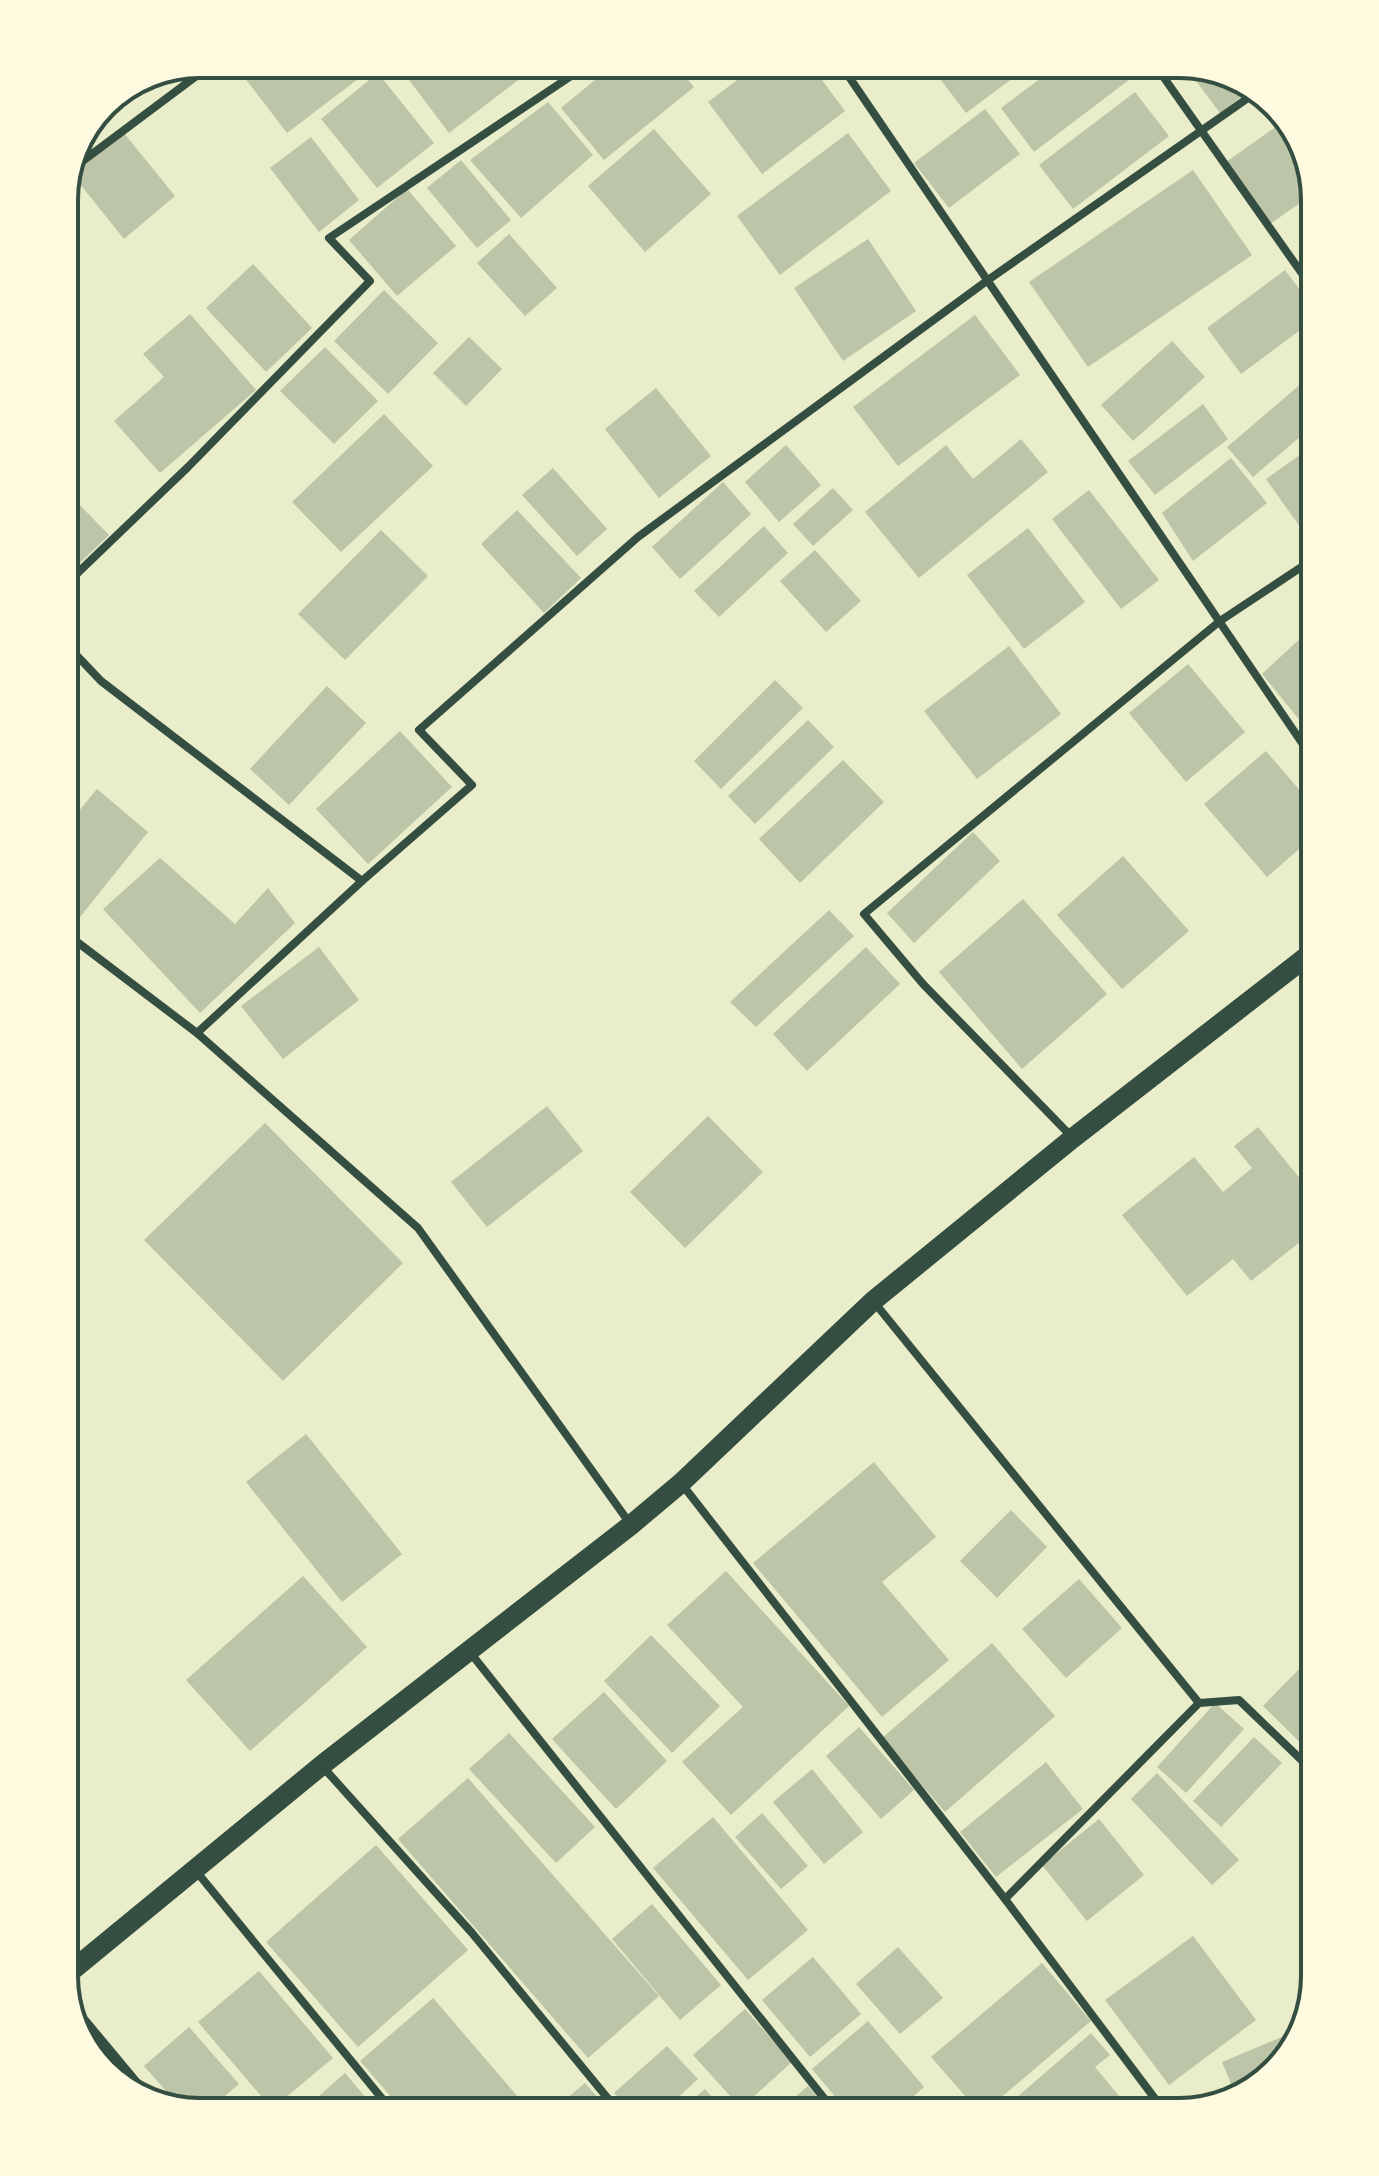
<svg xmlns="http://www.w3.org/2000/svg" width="1379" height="2176" font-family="'Nunito Sans',sans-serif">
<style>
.building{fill:#bcc5a7}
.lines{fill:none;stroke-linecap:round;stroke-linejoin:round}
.minor{stroke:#344e41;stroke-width:8}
.primary{stroke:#344e41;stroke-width:20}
.rim{fill:none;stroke:#344e41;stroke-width:4}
</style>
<rect width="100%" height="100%" fill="#e9edc9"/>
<g class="building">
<path d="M1125,65L1134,76L1034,152L1001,108L1057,66Z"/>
<path d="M1029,66L966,113L931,67L1010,66Z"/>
<path d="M753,68H813L845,111L762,174L708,102Z"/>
<path d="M1198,68L1254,87L1220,113L1190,73Z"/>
<path d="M679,69L694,87L604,160L561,108L607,70Z"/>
<path d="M530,71L449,133L403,72Z"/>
<path d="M353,72L358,79L287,133L241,73Z"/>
<path d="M378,73L434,143L377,188L321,119Z"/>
<path d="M143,78L144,80L96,122L104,104Z"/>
<path d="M1135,92L1169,136L1073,209L1039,165Z"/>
<path d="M548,102L593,155L521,218L470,160Z"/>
<path d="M985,109L1020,154L949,208L914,163Z"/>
<path d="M1284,121L1301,140L1313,194L1270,224L1226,162Z"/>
<path d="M654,129L711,194L645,252L588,186Z"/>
<path d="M123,132L175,196L124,239L72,174Z"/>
<path d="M848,133L891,191L780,275L737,216Z"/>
<path d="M311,137L359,200L319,232L270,168Z"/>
<path d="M461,160L511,220L477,248L427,188Z"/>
<path d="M1193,170L1252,255L1088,367L1029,282Z"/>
<path d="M407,189L456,246L397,296L349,240Z"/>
<path d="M509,234L557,288L525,316L477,263Z"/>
<path d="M868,239L916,311L843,361L794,288Z"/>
<path d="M253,264L312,328L266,372L206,308Z"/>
<path d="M1285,270L1315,310V319L1241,374L1207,328Z"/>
<path d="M384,290L438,343L388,394L334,341Z"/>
<path d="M190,314L256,390L160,473L114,421L164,377L143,354Z"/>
<path d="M975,315L1020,375L898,466L853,407Z"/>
<path d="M469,337L502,369L466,406L433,373Z"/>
<path d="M1172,341L1205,377L1133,441L1101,405Z"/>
<path d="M325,347L378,401L334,444L280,391Z"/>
<path d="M1315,372V424L1253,477L1227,447Z"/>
<path d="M656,388L711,456L659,498L605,429Z"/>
<path d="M1203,404L1228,439L1155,495L1128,461Z"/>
<path d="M384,414L433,466L341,552L292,502Z"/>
<path d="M1021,439L1048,472L919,578L865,512L946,445L973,479Z"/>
<path d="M1315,444V548L1266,479Z"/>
<path d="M786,445L821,485L779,522L745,482Z"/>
<path d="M1231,458L1267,503L1193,561L1162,513Z"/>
<path d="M553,468L607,529L577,556L522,495Z"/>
<path d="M723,482L751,514L680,579L652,547Z"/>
<path d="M833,488L853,510L813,546L793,524Z"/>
<path d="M64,489L109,535L64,578Z"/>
<path d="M1089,490L1159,580L1121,609L1052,519Z"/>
<path d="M517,510L581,578L544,613L481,544Z"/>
<path d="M764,526L788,553L719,617L694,591Z"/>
<path d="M1028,528L1085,602L1024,649L967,575Z"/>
<path d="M381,530L428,576L345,660L298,614Z"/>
<path d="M815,550L861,601L826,632L780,581Z"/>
<path d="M1315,625V739L1262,674Z"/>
<path d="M1009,646L1061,714L977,779L924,711Z"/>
<path d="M1188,664L1245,732L1186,782L1129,713Z"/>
<path d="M775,680L803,708L721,789L694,761Z"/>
<path d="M327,686L366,723L289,805L250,769Z"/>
<path d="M808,720L834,747L755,824L728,796Z"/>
<path d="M400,731L452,787L368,864L316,809Z"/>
<path d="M1266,751L1315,808V835L1267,877L1204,804Z"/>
<path d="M843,760L884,802L800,883L759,839Z"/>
<path d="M97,789L148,832L80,917L64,904V829Z"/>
<path d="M973,832L1000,861L914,943L887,913Z"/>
<path d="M1123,856L1189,931L1122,989L1057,915Z"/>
<path d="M160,858L235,924L268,888L295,923L200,1013L103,909Z"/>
<path d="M1023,899L1107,994L1022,1069L939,972Z"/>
<path d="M829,910L854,936L756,1027L730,1002Z"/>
<path d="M319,947L359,1000L283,1059L241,1006Z"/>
<path d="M866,947L900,984L807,1071L773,1034Z"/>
<path d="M547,1106L583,1151L487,1227L451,1182Z"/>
<path d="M708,1116L763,1172L685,1248L630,1192Z"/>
<path d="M265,1123L403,1263L283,1381L144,1240Z"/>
<path d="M1258,1127L1315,1197V1230L1251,1281L1233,1259L1187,1296L1122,1215L1194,1157L1223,1192L1252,1168L1234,1146Z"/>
<path d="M306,1434L402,1554L342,1602L246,1482Z"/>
<path d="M874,1462L936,1537L882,1582L949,1660L882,1717L753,1563Z"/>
<path d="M1011,1510L1047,1547L997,1598L960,1561Z"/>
<path d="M726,1571L849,1706L731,1815L682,1762L743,1707L667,1625Z"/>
<path d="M303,1576L367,1647L250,1751L186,1680Z"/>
<path d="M1079,1579L1122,1628L1066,1678L1022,1629Z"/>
<path d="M651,1635L720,1706L672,1753L604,1681Z"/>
<path d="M992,1643L1055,1716L945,1812L882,1738Z"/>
<path d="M1307,1661L1315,1670V1757L1263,1706Z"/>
<path d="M604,1692L667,1761L616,1809L552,1739Z"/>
<path d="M1215,1703L1244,1729L1186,1793L1157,1767Z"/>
<path d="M859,1727L914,1790L881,1819L826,1756Z"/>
<path d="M509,1733L595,1827L556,1863L469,1769Z"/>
<path d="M1254,1737L1282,1763L1221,1827L1193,1801Z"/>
<path d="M1046,1762L1083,1809L996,1877L960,1832Z"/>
<path d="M812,1769L863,1832L824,1864L773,1802Z"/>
<path d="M1157,1773L1239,1860L1212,1885L1131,1799Z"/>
<path d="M468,1778L659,1996L588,2058L398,1839Z"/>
<path d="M762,1813L808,1866L781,1889L735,1837Z"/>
<path d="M713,1817L808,1930L748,1980L653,1868Z"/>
<path d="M1099,1819L1144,1875L1087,1921L1042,1865Z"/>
<path d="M376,1845L468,1950L358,2047L266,1942Z"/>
<path d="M652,1904L721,1985L680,2020L612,1939Z"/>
<path d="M1193,1936L1256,2020L1169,2085L1105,2000Z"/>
<path d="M898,1947L943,1998L900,2034L856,1984Z"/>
<path d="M813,1957L861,2014L810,2057L762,2000Z"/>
<path d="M1042,1963L1091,2021L984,2112H979L931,2057Z"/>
<path d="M259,1971L333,2058L272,2109L198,2022Z"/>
<path d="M433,1998L531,2112H404L360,2061Z"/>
<path d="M745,2009L792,2062L741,2108L693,2055Z"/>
<path d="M868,2021L924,2087L896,2112H848L812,2069Z"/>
<path d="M189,2027L239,2084L206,2112H192L181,2108L144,2066Z"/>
<path d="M1301,2029L1297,2044L1237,2098L1222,2062Z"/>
<path d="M1091,2033L1110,2055L1095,2067L1129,2108L1144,2096L1158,2112H1000Z"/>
<path d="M667,2046L698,2079L662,2112H632L614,2093Z"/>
<path d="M345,2073L378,2112H301Z"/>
<path d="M585,2083L610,2112H551Z"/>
<path d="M808,2086L830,2112H778Z"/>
<path d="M705,2089L725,2112H679Z"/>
</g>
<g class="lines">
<g class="minor">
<path d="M1155,65L1315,292"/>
<path d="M843,68L1315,762"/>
<path d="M76,166L199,74"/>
<path d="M64,586L188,467L370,281L329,238L580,70"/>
<path d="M64,642L101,681L362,881"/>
<path d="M64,932L197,1033L418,1228L631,1525"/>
<path d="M197,1033L362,881L472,785L419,730L638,537L988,280L1258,91"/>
<path d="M1071,1136L923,984L864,914L1220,621L1315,558"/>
<path d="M874,1302L1199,1703"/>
<path d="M681,1483L1005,1899L1165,2112"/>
<path d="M469,1651L835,2112"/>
<path d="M322,1766L472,1933L619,2112"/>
<path d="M196,1871L393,2112"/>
<path d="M1005,1899L1199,1703L1239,1700L1315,1773"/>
<path d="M70,2002L150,2098"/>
</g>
<path class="primary" d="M64,1977L322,1765L631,1525L681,1483L873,1301L1073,1138L1315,950"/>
</g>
<path d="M0 0H1379V2176H0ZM200 78H1179A122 122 0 0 1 1301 200V1976A122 122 0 0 1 1179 2098H200A122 122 0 0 1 78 1976V200A122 122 0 0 1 200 78Z" fill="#fefae0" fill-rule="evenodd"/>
<path class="rim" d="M200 78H1179A122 122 0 0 1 1301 200V1976A122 122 0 0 1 1179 2098H200A122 122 0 0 1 78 1976V200A122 122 0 0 1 200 78Z"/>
</svg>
